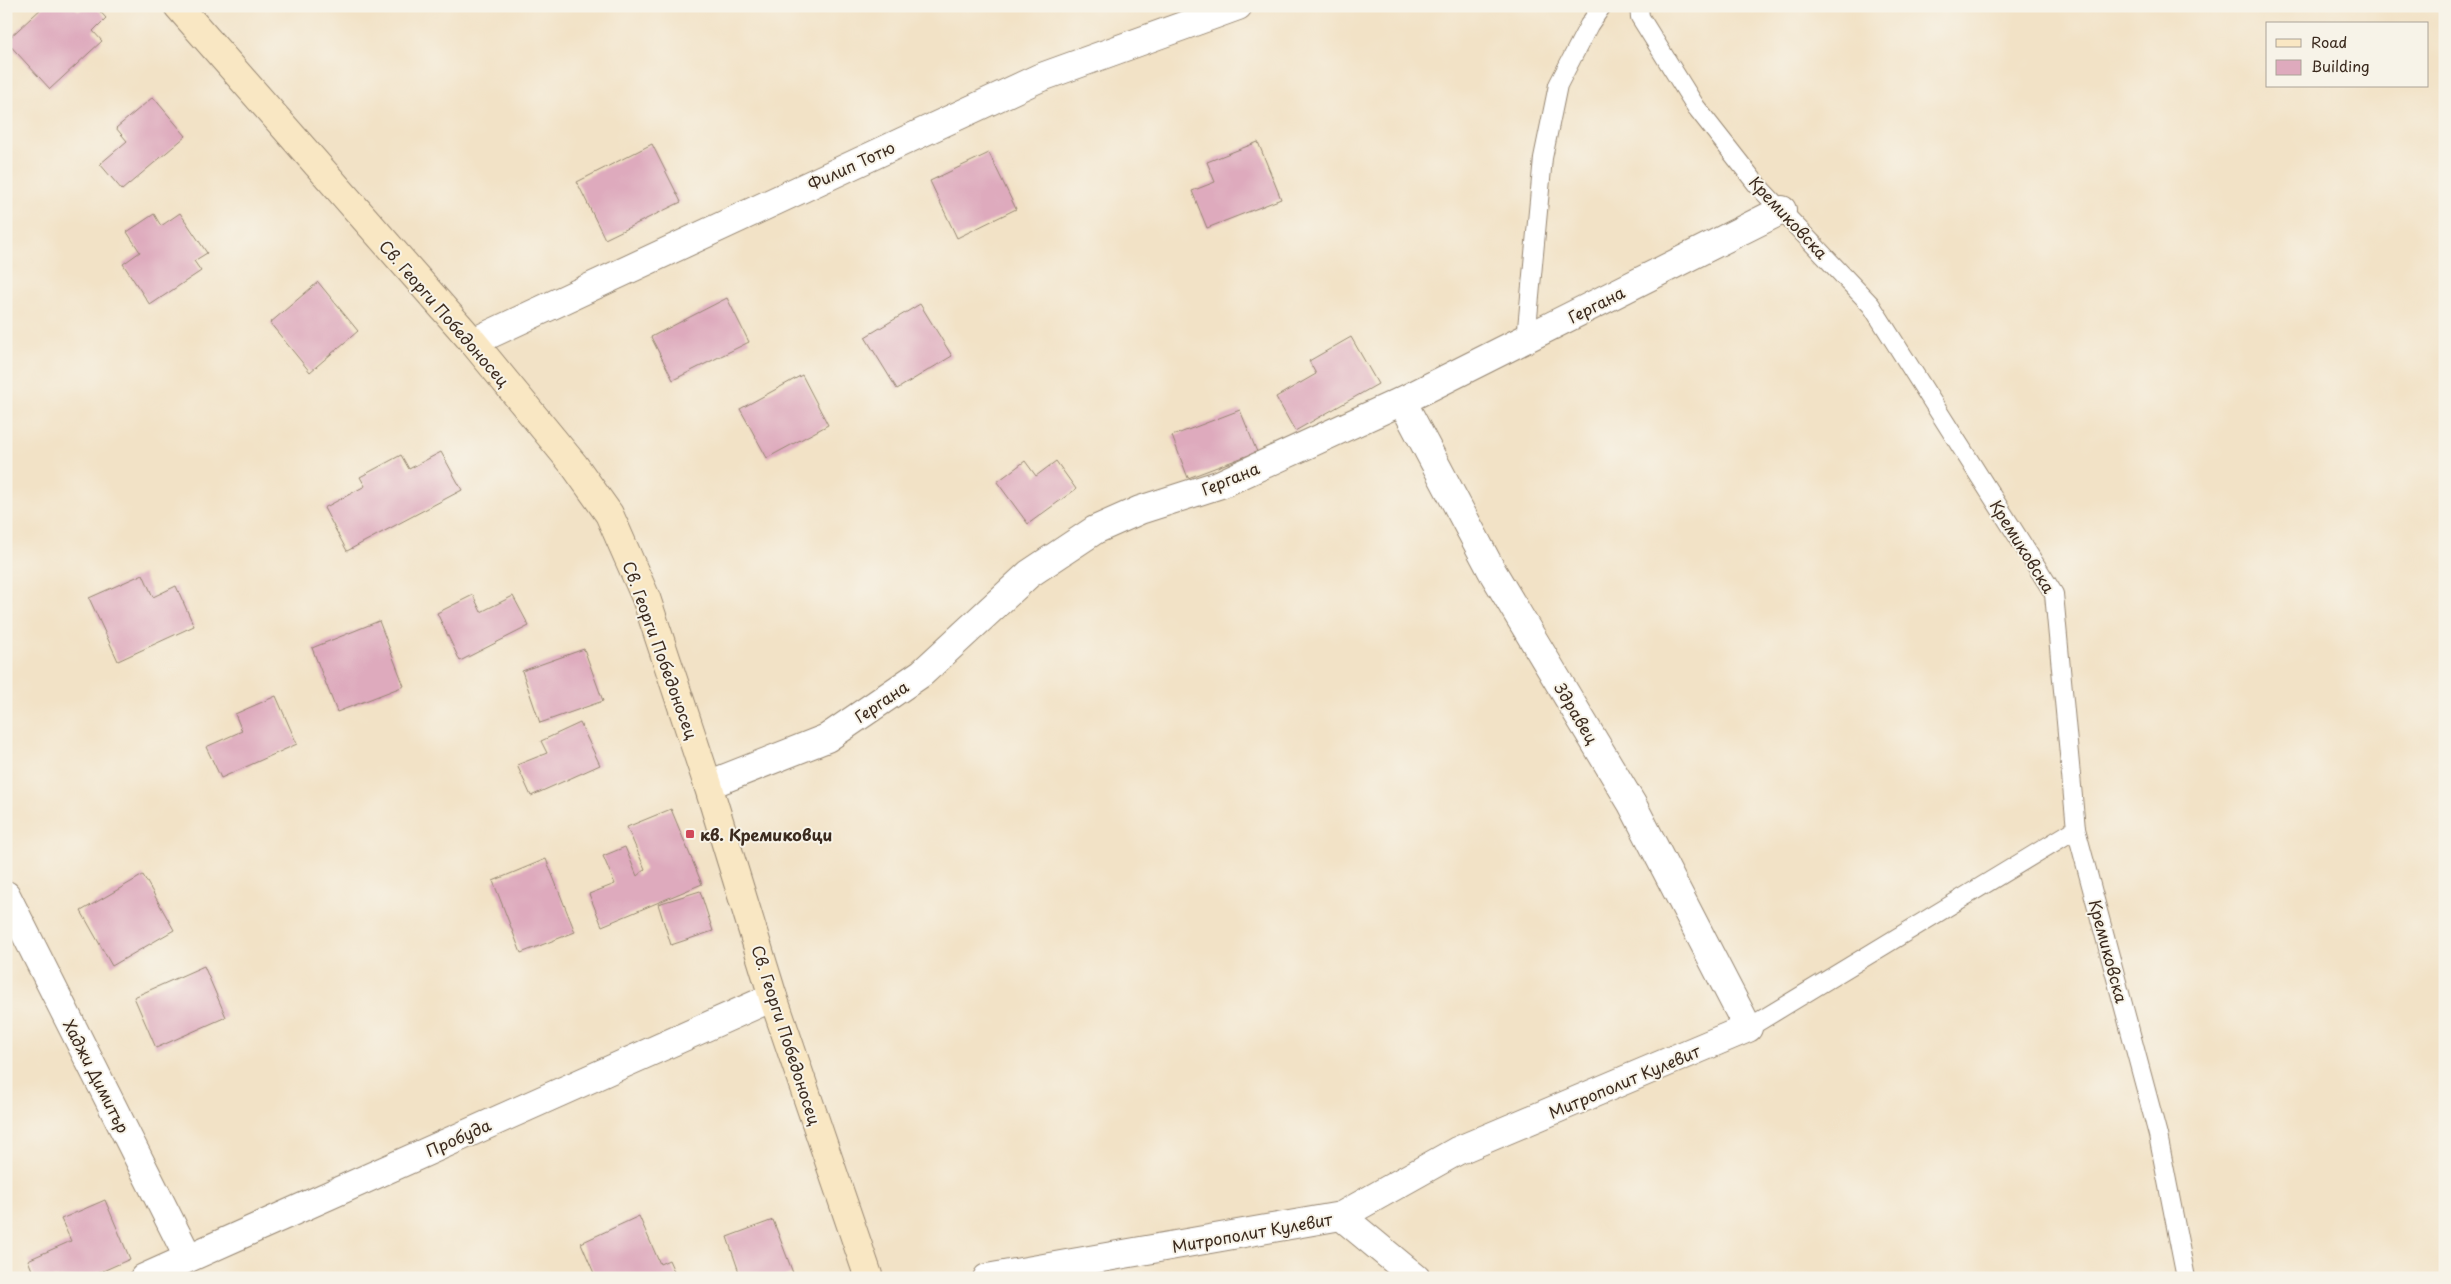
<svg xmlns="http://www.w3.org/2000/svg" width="2451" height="1284" font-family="'Playpen Sans',sans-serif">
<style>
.building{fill:#deaabd}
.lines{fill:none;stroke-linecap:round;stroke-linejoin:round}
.lane-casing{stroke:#968672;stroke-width:20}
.street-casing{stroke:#968672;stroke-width:30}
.secondary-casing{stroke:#968672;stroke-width:30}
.lane{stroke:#fff;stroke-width:18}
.street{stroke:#fff;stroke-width:28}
.secondary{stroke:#f9e7c3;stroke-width:28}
.poi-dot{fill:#d1495b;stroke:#f7f3e8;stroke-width:2}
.labels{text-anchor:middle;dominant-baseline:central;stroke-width:4;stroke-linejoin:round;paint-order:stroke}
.street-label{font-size:16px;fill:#3b2a1e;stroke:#f7f3e8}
.poi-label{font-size:16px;font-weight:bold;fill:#3b2a1e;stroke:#f7f3e8;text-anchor:start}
</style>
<rect width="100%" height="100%" fill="#f7f3e8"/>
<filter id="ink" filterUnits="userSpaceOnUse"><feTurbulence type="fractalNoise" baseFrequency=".02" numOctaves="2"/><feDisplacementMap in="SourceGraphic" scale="10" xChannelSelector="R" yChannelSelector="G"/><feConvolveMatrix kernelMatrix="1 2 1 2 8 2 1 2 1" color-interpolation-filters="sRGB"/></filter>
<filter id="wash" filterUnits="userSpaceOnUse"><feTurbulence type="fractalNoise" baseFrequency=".0096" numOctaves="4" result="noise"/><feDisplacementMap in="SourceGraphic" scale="20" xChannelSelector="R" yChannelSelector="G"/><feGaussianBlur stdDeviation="1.12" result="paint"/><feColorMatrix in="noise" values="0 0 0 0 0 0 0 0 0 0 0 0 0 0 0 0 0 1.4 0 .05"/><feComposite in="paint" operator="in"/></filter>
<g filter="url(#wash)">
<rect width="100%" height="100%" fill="#f2e2c6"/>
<g id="blocks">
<g class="building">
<path d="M44,6H74L79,11L84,6H95L106,18L93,31L102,41L50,89L6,41Z"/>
<path d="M153,97L186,136L122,190L100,164L127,141L116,128Z"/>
<path d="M1258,142L1281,199L1207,228L1192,191L1215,182L1207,162Z"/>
<path d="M652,144L681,202L605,239L577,182Z"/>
<path d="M989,153L1016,209L957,238L930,181Z"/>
<path d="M180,213L207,253L194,261L201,271L150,305L123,264L140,252L127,232L154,214L161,226Z"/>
<path d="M318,282L358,331L310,372L270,323Z"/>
<path d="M727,298L749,342L673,380L651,337Z"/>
<path d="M920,304L952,356L897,389L865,337Z"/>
<path d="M1351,337L1378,384L1295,431L1276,397L1316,374L1309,361Z"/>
<path d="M802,375L828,425L767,458L740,409Z"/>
<path d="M1240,410L1257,452L1188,478L1172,436Z"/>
<path d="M441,452L462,490L347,551L324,508L365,486L360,477L401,455L409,469Z"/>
<path d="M1025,461L1036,476L1056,461L1076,489L1028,524L997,482Z"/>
<path d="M143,574L153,597L176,586L194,626L118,661L89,598Z"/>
<path d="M473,595L481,612L513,596L529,626L460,661L437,613Z"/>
<path d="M379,621L404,686L337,712L312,648Z"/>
<path d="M584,649L603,701L540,723L522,671Z"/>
<path d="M276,696L297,744L221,778L206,747L242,731L235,714Z"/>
<path d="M580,723L600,765L531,796L517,765L547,753L541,741Z"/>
<path d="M671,809L702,884L602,926L589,894L615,884L603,856L625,847L637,876L645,869L627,827Z"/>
<path d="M546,859L575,932L521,953L493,881Z"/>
<path d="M143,875L174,930L112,966L81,911Z"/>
<path d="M700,891L713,931L671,945L658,904Z"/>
<path d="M204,966L226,1017L156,1048L134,997Z"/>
<path d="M105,1200L130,1259L87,1278H35L28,1260L71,1241L61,1219Z"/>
<path d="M639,1216L660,1264L669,1260L677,1278H596L581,1243Z"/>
<path d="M773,1220L793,1273L781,1278H741L727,1237Z"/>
</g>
</g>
</g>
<g filter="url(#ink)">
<use href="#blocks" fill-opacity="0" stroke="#968672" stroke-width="1"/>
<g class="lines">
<g class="lane-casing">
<g id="lane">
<path d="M1639,6L1640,17L1696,107L1758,186L1871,305L2054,594L2076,829L2158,1135L2186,1278"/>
<path d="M1526,339L1543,158L1558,85L1589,25L1602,6"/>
<path d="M1748,1028L2076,829"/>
</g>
</g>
<g class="street-casing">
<g id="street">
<path d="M473,342L1039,78L1238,6"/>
<path d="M708,785L827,738L922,673L1029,574L1095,530L1140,510L1221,484L1402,401L1782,210"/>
<path d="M6,895L188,1257"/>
<path d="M1341,1216L1416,1278"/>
<path d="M144,1278L773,997"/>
<path d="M987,1278L1341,1216L1457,1151L1748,1028L1632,804L1492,571L1402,401"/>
</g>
</g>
<g class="secondary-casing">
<path id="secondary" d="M178,6L473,342L574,465L609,514L646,598L708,785L773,997L869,1278"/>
</g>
<use href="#lane" class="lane"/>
<use href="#street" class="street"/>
<use href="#secondary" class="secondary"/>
</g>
</g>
<rect class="poi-dot" x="685" y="829" width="10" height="10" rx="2.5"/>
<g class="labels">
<g class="street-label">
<text transform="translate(851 165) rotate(-25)">Филип Тотю</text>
<text transform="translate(1789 217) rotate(47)">Кремиковска</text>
<text transform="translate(1596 304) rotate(-27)">Гергана</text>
<text transform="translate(445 313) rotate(49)">Св. Георги Победоносец</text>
<text transform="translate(1230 478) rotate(-22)">Гергана</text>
<text transform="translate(2023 546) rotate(58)">Кремиковска</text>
<text transform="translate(661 650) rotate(70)">Св. Георги Победоносец</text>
<text transform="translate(881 701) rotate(-34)">Гергана</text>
<text transform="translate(1577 713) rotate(59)">Здравец</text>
<text transform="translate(2109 951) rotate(75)">Кремиковска</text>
<text transform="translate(787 1035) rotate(72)">Св. Георги Победоносец</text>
<text transform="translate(97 1076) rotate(63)">Хаджи Димитър</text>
<text transform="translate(1624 1081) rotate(-23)">Митрополит Кулевит</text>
<text transform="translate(458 1137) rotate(-24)">Пробуда</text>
<text transform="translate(1252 1232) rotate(-10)">Митрополит Кулевит</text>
</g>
<g class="poi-label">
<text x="700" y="834">кв. Кремиковци</text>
</g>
</g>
<rect width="2451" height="1284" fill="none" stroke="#f7f3e8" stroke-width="25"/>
<rect x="2266" y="22" width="162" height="65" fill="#f7f3e8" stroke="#aca397"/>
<rect x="2276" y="39" width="25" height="8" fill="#f9e7c3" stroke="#aca397"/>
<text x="2311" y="48" font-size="15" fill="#3b2a1e">Road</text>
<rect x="2276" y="60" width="25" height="15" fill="#deaabd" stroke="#aca397"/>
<text x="2311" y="72" font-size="15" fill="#3b2a1e">Building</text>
</svg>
